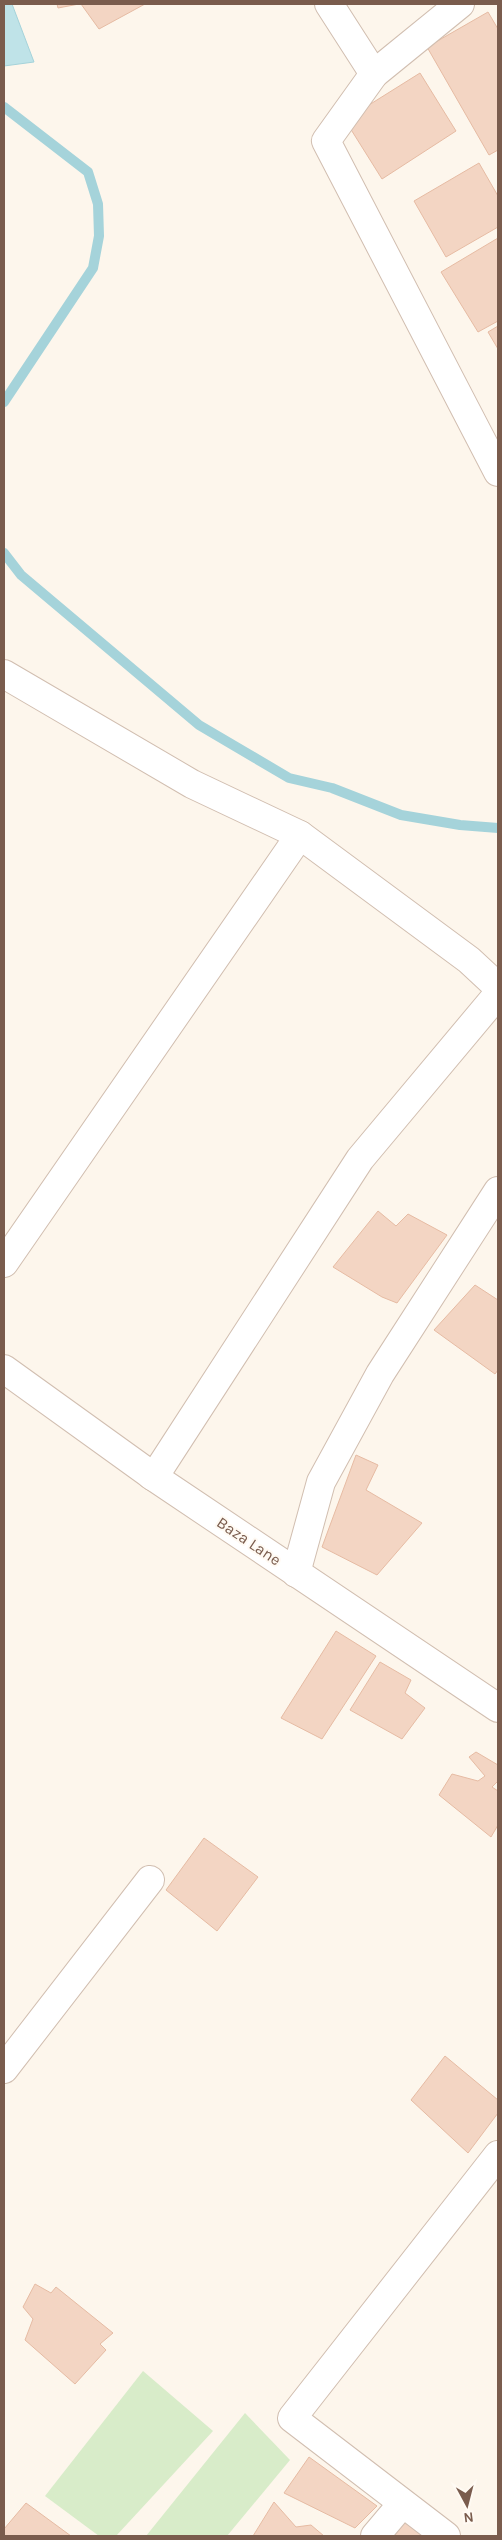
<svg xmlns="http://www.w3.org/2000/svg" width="502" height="2540" font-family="Karla,sans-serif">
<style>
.green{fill:#d8ecc9}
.water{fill:#bfe3e8;stroke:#a5d3da}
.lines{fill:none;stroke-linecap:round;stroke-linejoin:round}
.stream{stroke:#a5d3da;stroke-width:10}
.building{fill:#f3d5c3;stroke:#e6bba3}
.minor-casing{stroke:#d1beb0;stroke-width:30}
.minor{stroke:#fff;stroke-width:28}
.labels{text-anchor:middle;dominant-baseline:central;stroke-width:4;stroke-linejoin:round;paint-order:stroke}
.street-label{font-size:16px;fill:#7a5c4d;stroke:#fffaf3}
</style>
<rect width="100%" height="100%" fill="#fdf6ec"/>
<g class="green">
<path d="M143,2371L213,2431L116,2536H99L45,2496Z"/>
<path d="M245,2413L290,2460L227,2536H146Z"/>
</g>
<path class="water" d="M4,4H12L34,62L4,66Z"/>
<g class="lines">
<g class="stream">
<path d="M4,107L88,172L98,204L99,236L93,268L4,402"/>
<path d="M4,553L21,575L199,725L289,778L332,788L401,815L460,825L498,828"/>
</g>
</g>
<g class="building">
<path d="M57,4H79L58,8Z"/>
<path d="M81,4H145L99,29Z"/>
<path d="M488,12L498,29V150L489,155L427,47Z"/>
<path d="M420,73L456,131L382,179L345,120Z"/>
<path d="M479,163L498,196V227L446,257L414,201Z"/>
<path d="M498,238V321L478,332L441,272Z"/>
<path d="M498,326V349L488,332Z"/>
<path d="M378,1211L396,1226L408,1214L447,1235L397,1303L382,1297L333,1267Z"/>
<path d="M475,1285L498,1300V1370L495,1374L434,1330Z"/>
<path d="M356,1455L378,1465L366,1490L422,1523L377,1575L322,1547Z"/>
<path d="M336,1631L376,1656L322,1739L281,1718Z"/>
<path d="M380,1662L411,1680L405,1693L425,1708L402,1739L350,1710Z"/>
<path d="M476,1752L498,1765V1781L492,1787L498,1791V1825L491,1837L439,1795L452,1774L478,1781L485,1776L469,1757Z"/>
<path d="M204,1838L258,1877L217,1931L166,1890Z"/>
<path d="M445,2056L498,2100V2113L468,2153L411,2100Z"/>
<path d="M35,2284L51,2293L56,2287L113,2333L100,2344L106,2350L75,2384L25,2340L33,2319L23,2307Z"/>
<path d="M309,2457L377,2506L355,2528L284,2493Z"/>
<path d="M274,2502L296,2527L311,2525L324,2536H253Z"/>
<path d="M26,2503L71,2536H4V2529Z"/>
<path d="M405,2515L433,2536H388Z"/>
</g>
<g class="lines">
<g class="minor-casing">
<g id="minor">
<path d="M329,4L374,74L326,141L498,472"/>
<path d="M374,74L460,4"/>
<path d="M4,674L192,784L300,835L469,960L498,987"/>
<path d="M4,1263L300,835"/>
<path d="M4,1369L154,1477L498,1708"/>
<path d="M151,1475L154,1477L360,1159L498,994"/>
<path d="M296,1573L321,1482L380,1374L498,1191"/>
<path d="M4,2069L150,1880"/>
<path d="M375,2536L402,2504"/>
<path d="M446,2536L292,2418L498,2155"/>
</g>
</g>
<use href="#minor" class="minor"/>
</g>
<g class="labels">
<g class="street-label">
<text transform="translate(249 1541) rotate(34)">Baza Lane</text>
</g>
</g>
<rect width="502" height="2540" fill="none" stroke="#7a5c4d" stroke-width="10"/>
<g transform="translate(467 2505) rotate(173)" stroke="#fffaf3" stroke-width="4" paint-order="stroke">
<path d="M0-4L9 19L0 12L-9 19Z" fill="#7a5c4d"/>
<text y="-8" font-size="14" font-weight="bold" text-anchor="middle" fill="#7a5c4d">N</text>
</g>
</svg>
